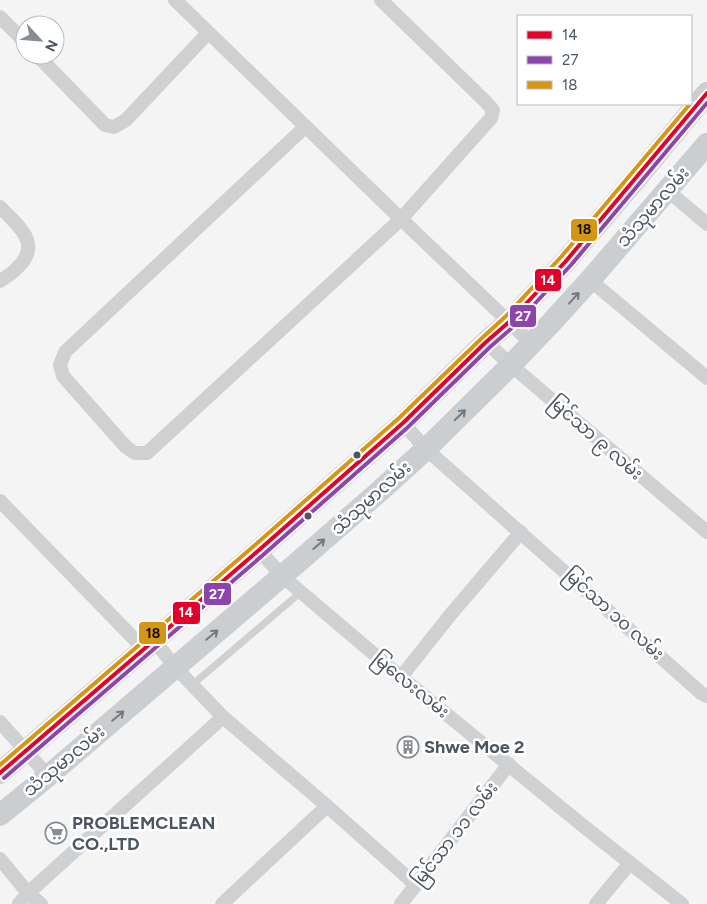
<svg xmlns="http://www.w3.org/2000/svg" width="707" height="904" font-family="Figtree,'Noto Sans Myanmar',sans-serif">
<style>
.lines{fill:none;stroke-linecap:round;stroke-linejoin:round}
.lane{stroke:#ced0d2;stroke-width:7}
.street{stroke:#ced0d2;stroke-width:14}
.primary{stroke:#caced1;stroke-width:22}
.bus-1-casing{stroke:#fff;stroke-width:8}
.bus-2-casing{stroke:#fff;stroke-width:8}
.bus-3-casing{stroke:#fff;stroke-width:8}
.bus-1{stroke:#e4002b;stroke-width:4}
.bus-2{stroke:#8e44ad;stroke-width:4}
.bus-3{stroke:#d49613;stroke-width:4}
.oneway{stroke:#707a83}
.bus-dot{fill:#4a5661;stroke:#fff;stroke-width:2}
.labels{text-anchor:middle;dominant-baseline:central;stroke-width:5;stroke-linejoin:round;paint-order:stroke}
.street-label{font-size:18px;fill:#4a5661;stroke:#fff}
.poi-label{font-size:18px;font-weight:bold;fill:#4a5661;stroke:#fff;text-anchor:start}
.line-badge{stroke:#fff;stroke-width:2}
.badge-label{font-size:14px;text-anchor:middle;font-weight:bold;fill:#fff}
.pale-badge-label{font-size:14px;text-anchor:middle;font-weight:bold;fill:#111}
</style>
<rect width="100%" height="100%" fill="#f4f4f4"/>
<g class="lines">
<path class="lane" d="M192,685L301,592"/>
<g class="street">
<path d="M175,0L401,219L509,322L531,343"/>
<path d="M0,17L25,42"/>
<path d="M37,55L105,125L114,127L126,120L208,33"/>
<path d="M305,127L65,352L60,365L63,376L126,447L135,453H147L401,219L491,118L493,110L487,103L381,0"/>
<path d="M668,191L707,224"/>
<path d="M0,207C18,226 44,244 16,269C12,274 5,277 0,281"/>
<path d="M590,280L707,378"/>
<path d="M486,342L511,365L707,532"/>
<path d="M403,423L426,449L701,693L707,696"/>
<path d="M0,501L144,649"/>
<path d="M259,550L282,576L401,677L587,829L682,904"/>
<path d="M154,640L175,667L223,717L327,806L416,885"/>
<path d="M401,677L451,614L521,532"/>
<path d="M0,722L48,776"/>
<path d="M0,859L28,893L41,904"/>
<path d="M19,904L28,893L223,717"/>
<path d="M222,904L327,806"/>
<path d="M401,904L509,764"/>
<path d="M596,904L630,863"/>
</g>
<g class="primary">
<path d="M0,773L259,550L403,423L486,342L509,322L566,261L635,180L707,93"/>
<path d="M0,815L48,776L282,576L381,490L426,449L511,365L551,323L590,280L707,144"/>
</g>
<g class="bus-1-casing">
<path id="bus-1" d="M0,773L259,550L403,423L486,342L509,322L566,261L707,93"/>
</g>
<g class="bus-2-casing">
<path id="bus-2" d="M4,778L263,555L407,428L490,347L513,327L571,265L707,103"/>
</g>
<g class="bus-3-casing">
<path id="bus-3" d="M0,765L255,545L399,418L482,338L505,317L561,257L690,104"/>
</g>
<use href="#bus-1" class="bus-1"/>
<use href="#bus-2" class="bus-2"/>
<use href="#bus-3" class="bus-3"/>
</g>
<defs><path id="oneway-shaft" d="M-6 0H5M1.5-3L5.5 0L1.5 3" fill="none" stroke-width="1.6" stroke-linecap="round" stroke-linejoin="round" transform="scale(1.25)"/></defs>
<g class="oneway">
<use href="#oneway-shaft" transform="translate(574 298) rotate(-48)"/>
<use href="#oneway-shaft" transform="translate(460 415) rotate(-44)"/>
<use href="#oneway-shaft" transform="translate(319 544) rotate(-41)"/>
<use href="#oneway-shaft" transform="translate(212 635) rotate(-40)"/>
<use href="#oneway-shaft" transform="translate(118 716) rotate(-40)"/>
</g>
<defs>
<g id="building-ring" transform="scale(1.125)"><circle r="9.5" fill="#fff" stroke="#868d94" stroke-width="1.5"/><path d="M-4-6H4V6H1V3H-1V6H-4ZM-2.5-4.3h1.7v1.8h-1.7ZM.8-4.3h1.7v1.8H.8ZM-2.5-1h1.7V.8h-1.7ZM.8-1h1.7V.8H.8Z" fill="#868d94"/></g>
<g id="supermarket-ring" transform="scale(1.125)"><circle r="9.5" fill="#fff" stroke="#868d94" stroke-width="1.5"/><path d="M-6-5.5h2.5l.6 2H6L4.5 2H-2.5L-4.4-4H-6ZM-1.5 3.2a1.3 1.3 0 1 0 .1 0ZM3 3.2a1.3 1.3 0 1 0 .1 0Z" fill="#868d94"/></g>
</defs>
<g fill-rule="evenodd">
<use href="#building-ring" x="408" y="747"/>
<use href="#supermarket-ring" x="56" y="833"/>
</g>
<g class="bus-dot">
<circle cx="357" cy="455" r="4.5"/>
<circle cx="308" cy="516" r="4.5"/>
</g>
<g class="labels">
<g class="street-label">
<text transform="translate(653 207) rotate(-49)">သံသုမာလမ်း</text>
<text transform="translate(596 438) rotate(41)">မြင်သာ ၉ လမ်း</text>
<text transform="translate(371 498) rotate(-42)">သံသုမာလမ်း</text>
<text transform="translate(614 614) rotate(42)">မြင်သာ ၁၀ လမ်း</text>
<text transform="translate(411 685) rotate(39)">မြလေးလမ်း</text>
<text transform="translate(64 761) rotate(-40)">သံသုမာလမ်း</text>
<text transform="translate(455 834) rotate(-52)">မြင်သာ ၁၁ လမ်း</text>
</g>
<g class="poi-label">
<text x="424" y="747">Shwe Moe 2</text>
<text x="72" y="823">PROBLEMCLEAN<tspan x="72" dy="21">CO.,LTD</tspan></text>
</g>
</g>
<g class="line-badge">
<rect x="570" y="218" width="28" height="24" rx="5" fill="#d49613"/>
<rect x="534" y="268" width="28" height="24" rx="5" fill="#e4002b"/>
<rect x="509" y="304" width="28" height="24" rx="5" fill="#8e44ad"/>
<rect x="203" y="582" width="29" height="24" rx="5" fill="#8e44ad"/>
<rect x="172" y="601" width="29" height="24" rx="5" fill="#e4002b"/>
<rect x="138" y="621" width="29" height="24" rx="5" fill="#d49613"/>
</g>
<g class="badge-label">
<text x="548" y="285">14</text>
<text x="523" y="321">27</text>
<text x="217" y="599">27</text>
<text x="186" y="617">14</text>
</g>
<g class="pale-badge-label">
<text x="584" y="234">18</text>
<text x="153" y="638">18</text>
</g>
<rect x="517" y="15" width="175" height="90" fill="#ffffff" stroke="#b7bbc0"/>
<rect x="527" y="31" width="25" height="8" fill="#e4002b" stroke="#b7bbc0"/>
<text x="562" y="40" font-size="15" fill="#4a5661">14</text>
<rect x="527" y="56" width="25" height="8" fill="#8e44ad" stroke="#b7bbc0"/>
<text x="562" y="65" font-size="15" fill="#4a5661">27</text>
<rect x="527" y="81" width="25" height="8" fill="#d49613" stroke="#b7bbc0"/>
<text x="562" y="90" font-size="15" fill="#4a5661">18</text>
<g transform="translate(40 40) rotate(116)"><circle r="24" fill="#ffffff" stroke="#b7bbc0"/>
<path d="M0-4L9 19L0 12L-9 19Z" fill="#868d94"/>
<text y="-8" font-size="14" font-weight="bold" text-anchor="middle" fill="#4a5661">N</text>
</g>
</svg>
